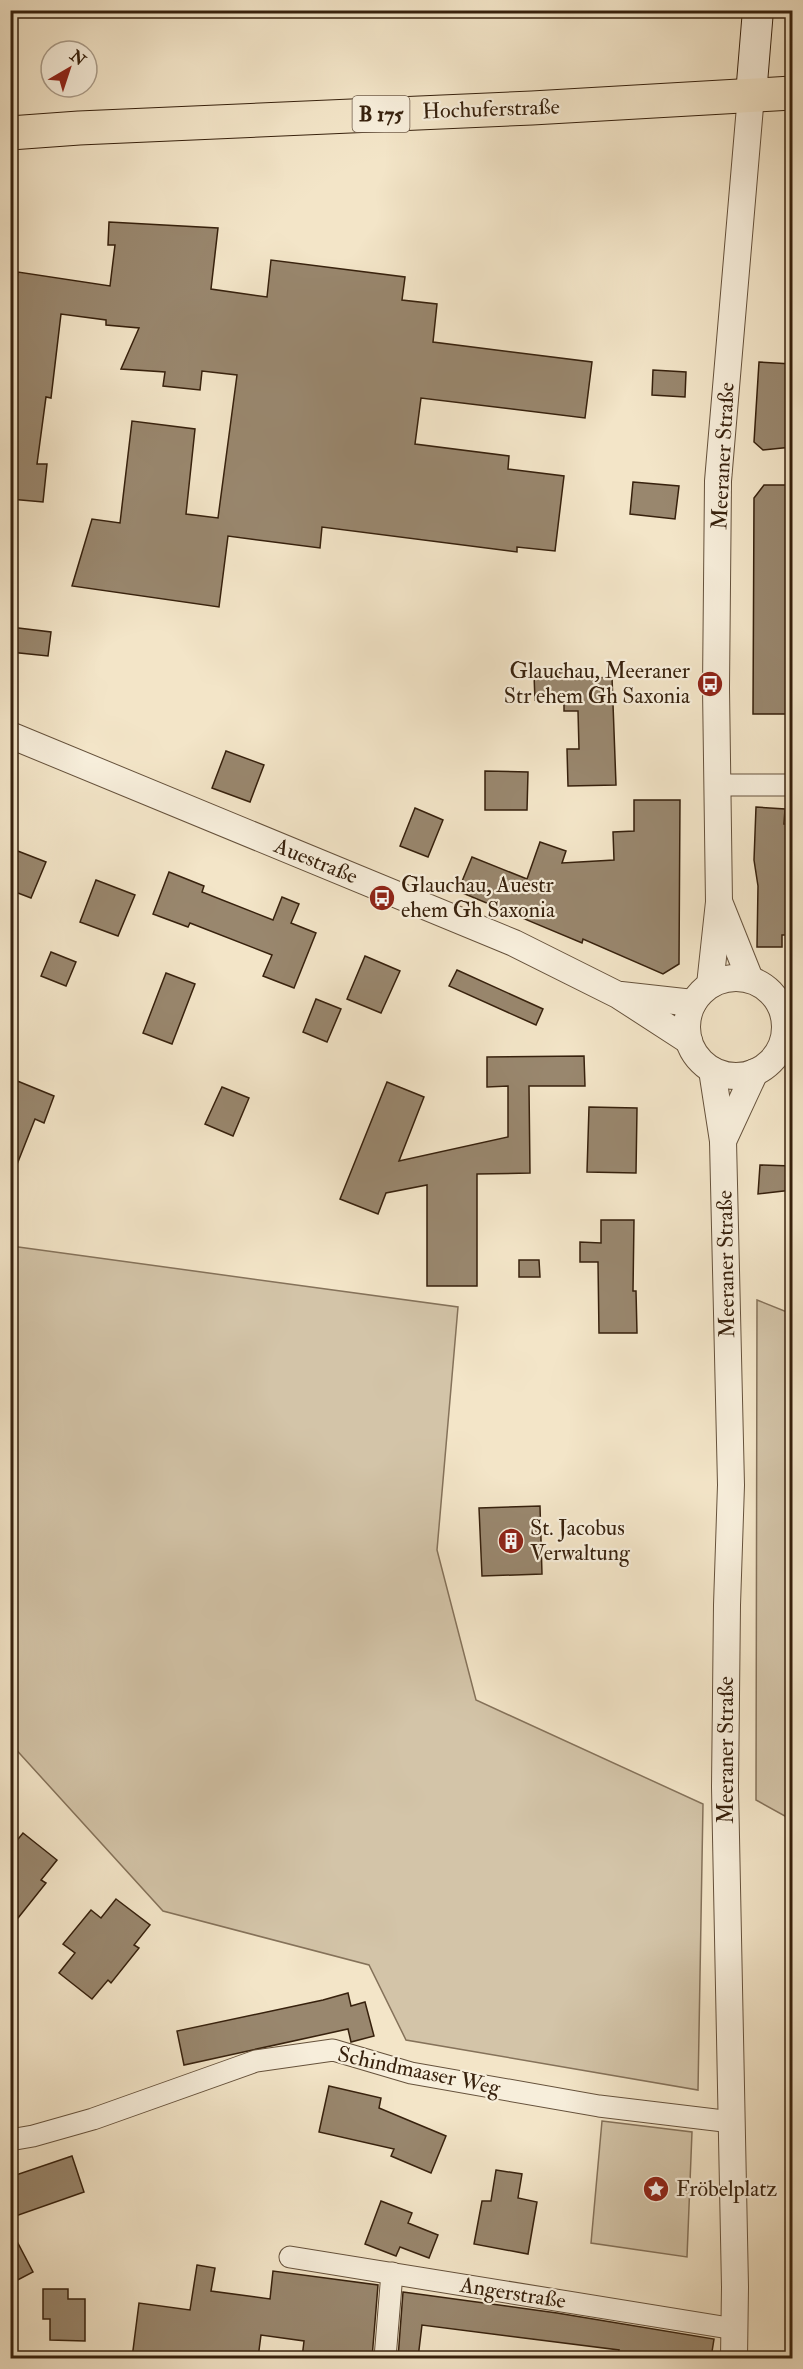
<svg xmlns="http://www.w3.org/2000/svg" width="803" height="2369" font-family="'IM FELL Double Pica',serif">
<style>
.green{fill:#d3c4a8;stroke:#85725a;stroke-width:1.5}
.building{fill:#99876e;stroke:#37210d;stroke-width:1.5}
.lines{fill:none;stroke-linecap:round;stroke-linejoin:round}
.minor-casing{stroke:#66523c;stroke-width:23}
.tertiary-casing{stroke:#66523c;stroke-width:28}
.secondary-casing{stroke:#37210d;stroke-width:32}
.primary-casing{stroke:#37210d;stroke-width:35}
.minor{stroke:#f7eedb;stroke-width:21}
.tertiary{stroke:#f7eedb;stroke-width:26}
.secondary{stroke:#f7eedb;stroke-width:30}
.primary{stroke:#f3e5c8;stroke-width:33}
.labels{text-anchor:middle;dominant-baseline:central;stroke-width:4.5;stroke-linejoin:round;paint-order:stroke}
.shield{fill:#f7eedb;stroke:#715e4b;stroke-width:1.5}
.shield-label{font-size:21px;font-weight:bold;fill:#37210d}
.street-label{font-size:22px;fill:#37210d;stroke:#f7eedb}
.poi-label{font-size:22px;fill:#37210d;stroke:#f7eedb;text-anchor:start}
</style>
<rect width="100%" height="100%" fill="#f3e5c8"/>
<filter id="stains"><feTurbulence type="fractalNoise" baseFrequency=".00333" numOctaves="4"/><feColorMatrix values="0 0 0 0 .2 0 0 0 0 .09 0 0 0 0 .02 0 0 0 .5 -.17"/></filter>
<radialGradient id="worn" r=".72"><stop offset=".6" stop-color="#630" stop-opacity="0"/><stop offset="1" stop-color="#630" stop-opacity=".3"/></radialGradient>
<g class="green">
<path d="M11,1246L458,1307L437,1550L476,1700L703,1804L698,2090L406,2040L369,1965L163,1911L11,1744Z"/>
<path d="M757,1300L792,1314V1820L756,1800Z"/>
<path d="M602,2121L692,2132L687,2257L591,2243Z"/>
</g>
<g class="building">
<path d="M109,222L218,228L211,289L267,297L271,260L405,277L402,300L437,304L433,342L592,362L585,418L421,398L415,444L509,456L508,469L564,476L555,551L517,547V552L322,527L320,548L228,536L219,607L72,586L92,519L120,523L132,421L195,429L186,514L218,518L237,375L202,371L200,390L163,386L165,372L121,369L139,328L106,325V320L61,314L51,398L46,397L37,464H47L43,502L10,499V323L18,272L110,286L115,245H108Z"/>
<path d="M759,362L792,364V447L763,450L754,442Z"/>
<path d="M653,370L686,372L685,397L652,395Z"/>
<path d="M633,482L679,486L675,519L630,514Z"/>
<path d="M764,485H792V558L789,557V714H753L754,498Z"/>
<path d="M10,627L51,632L48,656L10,652Z"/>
<path d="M580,670V679L612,677L616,785L568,786L567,749H579L578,711H564V699L535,700L534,675Z"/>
<path d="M226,751L264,765L250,802L212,788Z"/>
<path d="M485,771L528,772L527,810H485Z"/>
<path d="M634,800H680L679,964L663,974L583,939L582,943L458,891L472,857L527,879L540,842L566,851L562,863L614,860L613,832L634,831Z"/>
<path d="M756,807L785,809L784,824H792V935H782V947H757L758,886L754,860Z"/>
<path d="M415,808L443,820L428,857L400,846Z"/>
<path d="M10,848L46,862L31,898L10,890Z"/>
<path d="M169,872L204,886L202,892L273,920L282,897L299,904L291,923L316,933L294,988L263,976L272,955L190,923L188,927L153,914Z"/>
<path d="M96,880L135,895L118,936L80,922Z"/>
<path d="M51,952L76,962L66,986L41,976Z"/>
<path d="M365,956L400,971L381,1013L347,999Z"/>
<path d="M457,970L543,1009L536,1025L449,986Z"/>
<path d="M166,973L195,984L172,1044L143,1033Z"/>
<path d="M316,999L341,1009L327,1042L303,1032Z"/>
<path d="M584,1056L585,1086H529L530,1173L477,1174V1286H427V1185L386,1193L378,1214L340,1199L387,1082L424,1097L399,1161L508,1137V1086L487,1087V1057Z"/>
<path d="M10,1078L54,1096L44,1123L35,1119L12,1177Z"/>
<path d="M222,1087L249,1098L233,1136L205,1124Z"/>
<path d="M589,1107L637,1108L636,1173L587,1172Z"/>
<path d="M760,1165L792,1166V1190L758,1194Z"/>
<path d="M601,1220H634L633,1291H636L637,1333H599L598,1262H580V1242L601,1243Z"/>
<path d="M519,1260H539L540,1277H519Z"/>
<path d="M540,1506L542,1574L482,1576L479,1508Z"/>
<path d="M23,1833L57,1860L41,1880L46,1883L10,1928V1849Z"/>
<path d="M116,1899L150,1925L134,1945L139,1948L111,1983L108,1980L92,1999L59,1973L75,1953L63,1944L91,1910L101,1918Z"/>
<path d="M348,1993L351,2006L365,2002L374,2036L351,2042L348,2029L184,2065L177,2031L323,2000Z"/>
<path d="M329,2086L381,2098L379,2108L446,2136L431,2173L391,2156L394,2149L319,2132Z"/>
<path d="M72,2156L84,2192L10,2218V2177Z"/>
<path d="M496,2170L522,2174L518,2198L537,2202L528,2254L474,2244L482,2201H491Z"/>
<path d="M381,2201L412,2213L408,2223L438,2235L429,2258L400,2247L396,2256L365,2244Z"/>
<path d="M10,2228L33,2272L10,2284Z"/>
<path d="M197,2265L215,2268L211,2291L270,2299L273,2271L378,2285L372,2358H302L304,2341L261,2335L258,2358H132L139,2303L190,2310Z"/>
<path d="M43,2289H68V2299H85V2341L50,2340V2319H43Z"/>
<path d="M403,2292L557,2313L714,2339L711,2358H680L647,2354L646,2358H617L619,2350L422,2325L418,2358H398Z"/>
</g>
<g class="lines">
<g class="minor-casing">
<g id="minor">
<path d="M716,785H792"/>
<path d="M10,2140L33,2136L93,2119L256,2061L333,2050L411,2073L599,2106L732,2122"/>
<path d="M290,2257L735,2329"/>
<path d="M385,2358L392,2273"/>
</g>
</g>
<g class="tertiary-casing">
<g id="tertiary">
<path d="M10,735L514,943L618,995L689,1041"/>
<path d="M720,904L750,979"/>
<circle cx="736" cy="1027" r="49"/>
<path d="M710,985L719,902L716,688L718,481L751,95"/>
<path d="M621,995L693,1003"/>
<path d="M712,1070L723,1141L731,1485L727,1605L725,1787L735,2287L734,2358"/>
<path d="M723,1141L755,1072"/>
</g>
</g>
<g class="secondary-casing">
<path id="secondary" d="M751,95L758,10"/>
</g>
<g class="primary-casing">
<path id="primary" d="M10,133L79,128L532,108L792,93"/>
</g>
<use href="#minor" class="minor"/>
<use href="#tertiary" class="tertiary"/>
<use href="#secondary" class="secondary"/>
<use href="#primary" class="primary"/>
</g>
<defs>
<g id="bus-disc" transform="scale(1.35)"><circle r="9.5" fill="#8f2418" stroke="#f7eedb"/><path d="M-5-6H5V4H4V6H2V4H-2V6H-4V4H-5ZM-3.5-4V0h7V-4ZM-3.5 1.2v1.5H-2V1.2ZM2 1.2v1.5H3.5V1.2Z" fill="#fff"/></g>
<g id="building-disc" transform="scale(1.35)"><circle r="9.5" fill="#8f2418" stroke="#f7eedb"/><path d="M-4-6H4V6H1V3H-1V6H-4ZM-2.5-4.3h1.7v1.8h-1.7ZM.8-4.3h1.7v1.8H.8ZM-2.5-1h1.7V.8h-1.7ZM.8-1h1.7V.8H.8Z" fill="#fff"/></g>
<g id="sight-disc" transform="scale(1.35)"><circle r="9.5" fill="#8f2418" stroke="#f7eedb"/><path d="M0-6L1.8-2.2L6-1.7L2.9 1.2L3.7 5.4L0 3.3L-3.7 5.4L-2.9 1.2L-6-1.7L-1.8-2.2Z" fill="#fff"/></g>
</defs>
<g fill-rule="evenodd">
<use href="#bus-disc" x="710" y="684"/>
<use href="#bus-disc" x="382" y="898"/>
<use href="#building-disc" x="511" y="1541"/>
<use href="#sight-disc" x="656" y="2189"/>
</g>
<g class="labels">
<rect class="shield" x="352.5" y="96" width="57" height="36" rx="4.5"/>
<g class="shield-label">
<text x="381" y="114">B 175</text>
</g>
<g class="street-label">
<text transform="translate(491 109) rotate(-2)">Hochuferstraße</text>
<text transform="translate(723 456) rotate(-87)">Meeraner Straße</text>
<text transform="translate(316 861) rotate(22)">Auestraße</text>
<text transform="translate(726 1264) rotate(-91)">Meeraner Straße</text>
<text transform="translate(726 1750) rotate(-90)">Meeraner Straße</text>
<text transform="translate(419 2071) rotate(12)">Schindmaaser Weg</text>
<text transform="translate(513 2293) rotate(9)">Angerstraße</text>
</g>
<g class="poi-label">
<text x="690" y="671" text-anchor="end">Glauchau, Meeraner<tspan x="690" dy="25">Str ehem Gh Saxonia</tspan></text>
<text x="401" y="885">Glauchau, Auestr<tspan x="401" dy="25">ehem Gh Saxonia</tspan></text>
<text x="530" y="1528">St. Jacobus<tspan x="530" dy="25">Verwaltung</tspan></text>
<text x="676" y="2189">Fröbelplatz</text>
</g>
</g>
<rect width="803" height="2369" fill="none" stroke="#f3e5c8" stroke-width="36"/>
<rect x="12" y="12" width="779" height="2345" fill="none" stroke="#37210d" stroke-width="3"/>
<rect x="18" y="18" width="767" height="2333" fill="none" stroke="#37210d" stroke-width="1.5"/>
<g transform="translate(69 69) rotate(39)"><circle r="28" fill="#f7eedb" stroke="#aa9c89" stroke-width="1.5"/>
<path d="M0-4.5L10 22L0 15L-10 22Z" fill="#8f2418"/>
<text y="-9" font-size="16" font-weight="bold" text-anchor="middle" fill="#37210d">N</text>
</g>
<rect width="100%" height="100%" filter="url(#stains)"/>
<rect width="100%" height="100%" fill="url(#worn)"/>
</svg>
